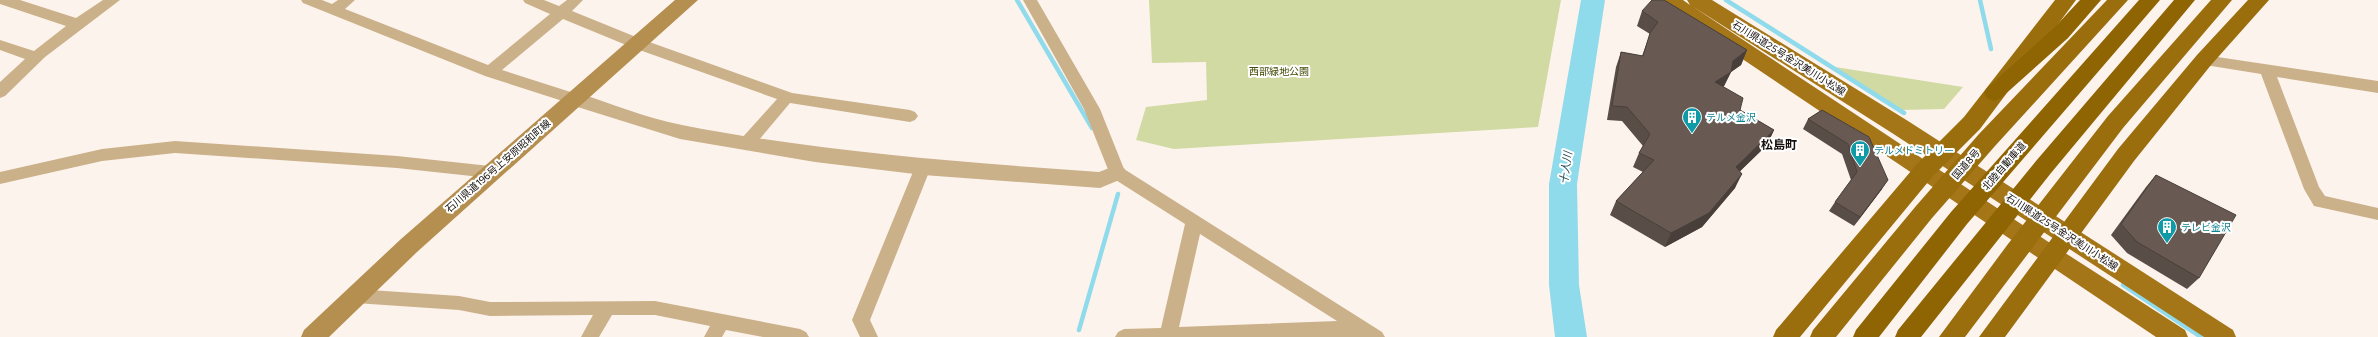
<svg xmlns="http://www.w3.org/2000/svg" width="2378" height="337" font-family="Figtree,'Noto Sans JP',sans-serif">
<style>
.green{fill:#d0daa2}
.lines{fill:none;stroke-linecap:round;stroke-linejoin:round}
.stream{stroke:#90dbeb;stroke-width:4.5}
.river{fill:#90dbeb;fill-rule:evenodd}
.minor{fill:#cbb189;fill-rule:evenodd}
.tertiary{fill:#cbb189;fill-rule:evenodd}
.secondary{fill:#b58f50;fill-rule:evenodd}
.primary{fill:#a57618;fill-rule:evenodd}
.trunk{fill:#9a6d0d;fill-rule:evenodd}
.motorway{fill:#8f6402;fill-rule:evenodd}
.wall{fill:#594d47}
.shaded-wall{fill:#493f3a}
.building{fill:#685a53;stroke:#493f3a}
.labels{text-anchor:middle;dominant-baseline:central;stroke-width:4;stroke-linejoin:round;paint-order:stroke}
.street-label{font-size:10px;fill:#140f0c;stroke:#fff}
.park-label{font-size:10px;fill:#434a04;stroke:#fff}
.culture-label{font-size:10px;fill:#0d838f;stroke:#fff;text-anchor:start}
.water-label{font-size:11px;font-style:italic;fill:#193d45;stroke:#fff}
.quarter-label{font-size:12px;font-weight:bold;fill:#140f0c;stroke:#fff}
</style>
<rect width="100%" height="100%" fill="#fdf3ed"/>
<g class="green">
<path d="M1149,0H1561L1538,127L1174,149L1136,140L1146,107L1207,100L1206,62L1152,63Z"/>
<path d="M1835,67L1963,87L1944,109L1901,110Z"/>
</g>
<g class="lines">
<g class="stream">
<path d="M1017,0L1092,128"/>
<path d="M1726,0L1904,113"/>
<path d="M1980,0L1991,49"/>
<path d="M2123,285L2201,337"/>
<path d="M1079,330L1118,194"/>
</g>
<path class="river" d="M1581,0H1605L1577,184L1579,285L1587,337H1555L1549,285V184Z"/>
<g class="minor">
<path d="M0,0H20L76,18L103,0H120L45,57L5,96L0,98V82L25,59L0,50V40L34,51L66,26L0,4Z"/>
<path d="M301,0H322L332,4L338,0H355L345,9L488,65L550,14L525,3L523,0H544L559,6L567,0H583L572,11L641,39L792,93L910,110L915,112L918,116L915,120L910,122L790,103L753,147L747,149L741,147L739,143L741,139L777,99L631,47L563,19L502,70L580,95L583,99L580,103L575,105L485,76L303,3Z"/>
<path d="M1023,0H1037L1100,109L1124,169L1382,332L1385,337H1115L1118,332L1124,329L1161,328L1185,224L1111,177L1084,109ZM1200,234L1337,321L1179,327Z"/>
<path d="M2204,55L2378,81V93L2277,77L2319,187L2325,196L2378,208V220L2314,206L2304,189L2261,74L2199,64L2197,60L2199,56Z"/>
<path d="M175,141L397,156L490,166L496,168L498,172L496,176L490,178L397,168L175,153L102,161L0,184V172L102,149Z"/>
<path d="M923,161L929,163L931,167L870,320L878,337H860L852,320L915,167L917,163Z"/>
<path d="M355,289L459,296L490,302L655,301L800,329L806,332L809,337H763L726,330L722,337H704L710,326L655,315H612L599,337H581L593,315L490,316L459,310L355,303L349,301L346,296L349,291Z"/>
</g>
<path class="tertiary" d="M575,92C610,103 646,118 682,125C820,152 959,162 1099,172L1117,165L1124,168L1127,173L1124,178L1100,188L923,175L815,162L680,139L568,104L565,99L568,94Z"/>
<path class="secondary" d="M675,0H698L417,252L329,337H301L304,330L401,239Z"/>
<path class="primary" d="M1659,0H1683L1690,5L1687,0H1712L1908,121L2233,330L2236,337H2204L1892,133L1692,6L2059,249L2185,330L2188,337H2156L1662,5Z"/>
<g class="trunk">
<path d="M2055,0H2076L1980,129L1933,176L1800,337H1773L1776,330L1917,164L1964,117Z"/>
<path d="M2107,0H2128L1995,146L1932,218L1836,337H1810L1813,330L1916,206L1979,134Z"/>
<path d="M2211,0H2232L2123,128L1965,337H1939L2008,244L2108,116Z"/>
<path d="M2248,0H2269L2211,65L2134,161L2005,337H1979L2118,149L2197,55Z"/>
</g>
<g class="motorway">
<path d="M2080,0H2101L2068,38L2001,98L1994,101L1987,98L1984,93L1987,88L2054,28Z"/>
<path d="M2139,0H2160L1967,224L1879,337H1853L1856,330L1951,212Z"/>
<path d="M2174,0H2195L2051,173L1921,337H1895L1898,330L2036,161Z"/>
</g>
</g>
<g class="wall">
<path d="M1642,11L1747,50L1741,65L1731,72L1724,86L1723,87L1740,110L1774,130L1767,145L1740,171L1735,188L1702,227L1665,247L1610,215L1616,201L1643,172L1633,167L1639,153L1643,146L1622,121L1607,120L1616,67L1621,52L1642,56L1650,34L1637,26Z"/>
<path d="M1822,110L1882,189L1854,226L1829,211L1835,202L1851,180L1842,154L1803,129L1808,119Z"/>
<path d="M2156,175L2199,278L2187,289L2127,253L2111,235L2146,187Z"/>
</g>
<g class="shaded-wall">
<path d="M1747,50L1741,65L1731,72L1724,86L1709,97L1715,82L1733,61Z"/>
<path d="M1774,130L1767,145L1729,182L1736,167Z"/>
<path d="M1742,174L1735,188L1702,227L1665,247L1671,233Z"/>
<path d="M1888,180L1882,189L1854,226L1860,217Z"/>
</g>
<g class="building">
<path d="M1652,0H1664L1747,50L1733,61L1731,72L1715,82L1743,98L1740,110L1774,130L1736,167L1742,174L1709,213L1671,233L1616,201L1654,160L1639,153L1650,134L1627,107L1612,106L1621,52L1643,56L1650,33L1658,22L1642,11Z"/>
<path d="M1822,110L1869,137L1888,180L1860,217L1835,202L1857,172L1848,144L1808,119Z"/>
<path d="M2156,175L2236,215L2199,278L2137,242L2121,224Z"/>
</g>
<defs>
<g id="building-pin" transform="scale(1)"><path d="M0 17L-7.5 6A9.5 9.5 0 1 1 7.5 6Z" fill="#0f9aa8" stroke="#fff"/><path d="M-4-6H4V6H1V3H-1V6H-4ZM-2.5-4.3h1.7v1.8h-1.7ZM.8-4.3h1.7v1.8H.8ZM-2.5-1h1.7V.8h-1.7ZM.8-1h1.7V.8H.8Z" fill="#fff"/></g>
</defs>
<g fill-rule="evenodd">
<use href="#building-pin" x="1692" y="117"/>
<use href="#building-pin" x="1860" y="150"/>
<use href="#building-pin" x="2167" y="227"/>
</g>
<g class="labels">
<g class="street-label">
<text transform="translate(1789 58) rotate(32)">石川県道25号金沢美川小松線</text>
<text transform="translate(1966 164) rotate(-49)">国道8号</text>
<text transform="translate(498 166) rotate(-41)">石川県道196号上安原昭和町線</text>
<text transform="translate(2004 166) rotate(-49)">北陸自動車道</text>
<text transform="translate(2062 232) rotate(33)">石川県道25号金沢美川小松線</text>
</g>
<g class="park-label">
<text x="1279" y="71">西部緑地公園</text>
</g>
<g class="culture-label">
<text x="1706" y="117">テルメ金沢</text>
<text x="1874" y="150">テルメドミトリー</text>
<text x="2181" y="227">テレビ金沢</text>
</g>
<g class="water-label">
<text transform="translate(1566 168) rotate(-82)">十人川</text>
</g>
<g class="quarter-label">
<text x="1779" y="145">松島町</text>
</g>
</g>
</svg>
